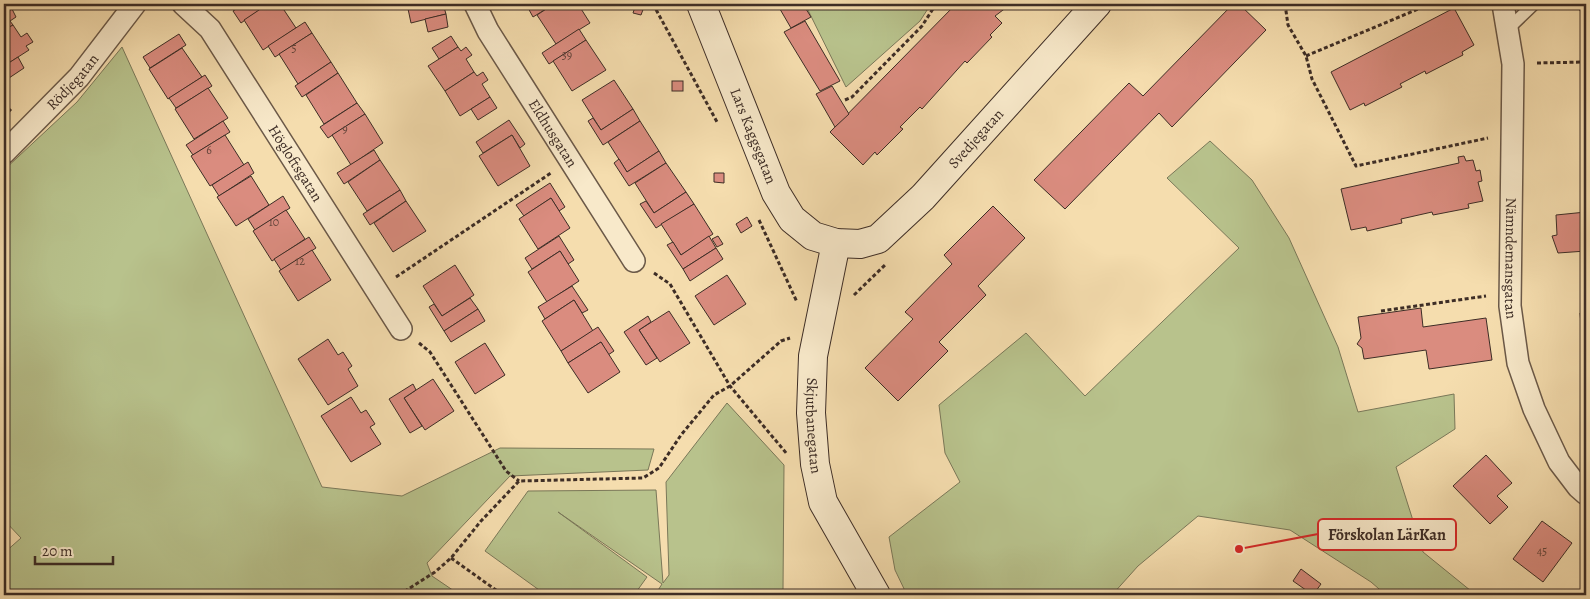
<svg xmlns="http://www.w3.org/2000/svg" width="1590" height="599" font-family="Alegreya,serif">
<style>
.green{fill:#b8c28c;stroke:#7a7859}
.building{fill:#da8c7f;stroke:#3d2d26}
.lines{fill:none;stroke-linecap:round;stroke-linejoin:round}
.lane-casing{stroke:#6b5948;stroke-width:14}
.street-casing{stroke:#6b5948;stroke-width:24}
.secondary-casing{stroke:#3d2d26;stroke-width:30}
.path{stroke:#3d2d26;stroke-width:3;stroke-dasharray:4 2.5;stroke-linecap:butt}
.lane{stroke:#f8e9ca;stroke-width:11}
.street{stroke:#f8e9ca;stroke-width:21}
.secondary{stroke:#f8e9ca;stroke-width:28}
.labels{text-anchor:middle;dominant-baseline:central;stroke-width:4.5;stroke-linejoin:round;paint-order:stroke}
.number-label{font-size:12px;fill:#64453c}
.street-label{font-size:15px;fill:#3d2d26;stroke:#f8e9ca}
.leader{fill:none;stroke:#d62828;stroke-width:2}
.callout-dot{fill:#d62828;stroke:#f8e9ca;stroke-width:2}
.callout{fill:#f8e9ca;stroke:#d62828;stroke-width:2}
.callout-label{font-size:16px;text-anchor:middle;font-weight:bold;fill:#3d2d26}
</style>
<rect width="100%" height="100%" fill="#f5ddae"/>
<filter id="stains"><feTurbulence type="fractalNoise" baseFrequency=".004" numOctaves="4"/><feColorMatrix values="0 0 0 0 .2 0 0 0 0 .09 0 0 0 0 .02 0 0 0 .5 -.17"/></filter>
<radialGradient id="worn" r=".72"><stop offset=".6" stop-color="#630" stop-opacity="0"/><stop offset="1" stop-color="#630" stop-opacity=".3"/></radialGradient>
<g class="green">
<path d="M805,4H931L920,21L846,87Z"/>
<path d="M122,47L322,487L402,496L500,448L654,449L648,470L510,476L427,563L432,576L460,595H4V553L21,538L4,520V170L77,102Z"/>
<path d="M1210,141L1252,180L1289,238L1338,347L1358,412L1454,394L1455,429L1396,467L1423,552L1476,595H1386L1371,582L1290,530L1198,516L1138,566L1112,595H907L895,570L889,537L960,482L945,453L939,405L1026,333L1085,396L1239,248L1167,178Z"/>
<path d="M727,403L784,465L783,590L786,595H655L662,584L558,512L647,577L634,595H546L485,551L528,491L656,490L663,583L669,575L666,482Z"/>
</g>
<g class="building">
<path d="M245,4H268L241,23L233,11Z"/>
<path d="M268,4H280L296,28L263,50L244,20Z"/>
<path d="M407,4H443L446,14L411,23Z"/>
<path d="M530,4H554L533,17L527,6Z"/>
<path d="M554,4H578L590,23L556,44L537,15Z"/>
<path d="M636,4L644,7L641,15L633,13Z"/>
<path d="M777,4H803L811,17L791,28Z"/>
<path d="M956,4H1011L995,16L1002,23L990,35L992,37L967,63L965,61L922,109L920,107L900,127L903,129L877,155L875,152L863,165L830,132Z"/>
<path d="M1233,4H1239L1266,30L1172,127L1159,113L1065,209L1034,180L1129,83L1143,96Z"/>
<path d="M1573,4H1586V16Z"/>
<path d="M1454,8L1474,45L1462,52L1463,55L1426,74L1425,71L1400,84L1402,87L1365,106L1364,103L1350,110L1331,72Z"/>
<path d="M12,9L16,17L10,21L13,25L4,30V11L5,13Z"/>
<path d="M446,14L448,27L428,32L425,19Z"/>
<path d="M805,21L840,81L820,91L784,32Z"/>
<path d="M305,22L312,33L275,57L268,46Z"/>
<path d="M13,25L21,37L27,33L33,42L26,46L29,50L4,66V30Z"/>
<path d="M579,29L586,40L549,64L542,53Z"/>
<path d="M312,33L331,62L298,84L279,54Z"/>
<path d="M179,34L186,45L150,68L143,57Z"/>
<path d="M451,36L458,47L439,59L432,48Z"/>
<path d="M586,40L606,70L572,91L553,61Z"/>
<path d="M458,47L461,51L466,47L472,55L466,59L474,72L445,91L428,66Z"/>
<path d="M182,48L202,77L168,99L149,69Z"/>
<path d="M18,57L24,68L6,80L4,66Z"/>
<path d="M331,62L338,73L302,97L295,86Z"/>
<path d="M474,72L477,76L483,72L488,80L482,84L490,97L460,116L445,91Z"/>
<path d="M338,73L357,103L324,124L306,95Z"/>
<path d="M205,75L212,86L176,108L169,98Z"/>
<path d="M614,80L633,109L601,130L582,100Z"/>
<rect x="672" y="81" width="11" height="10"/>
<path d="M832,86L849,114L835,127L816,94Z"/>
<path d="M208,88L228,118L194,139L175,109Z"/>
<path d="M490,97L497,108L478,120L471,109Z"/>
<path d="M357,103L365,114L328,138L320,127Z"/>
<path d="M633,109L640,121L603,145L588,121L593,118L601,130Z"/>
<path d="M365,114L383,143L351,165L332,135Z"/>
<path d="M509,120L525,144L520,148L512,135L483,153L476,142Z"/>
<path d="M223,121L230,132L193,155L186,145Z"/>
<path d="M640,121L659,151L627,172L608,142Z"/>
<path d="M225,135L244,165L210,186L191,156Z"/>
<path d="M512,135L530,166L498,186L479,156Z"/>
<path d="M374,150L380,160L344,184L337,173Z"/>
<path d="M659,151L666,163L629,186L614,163L619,159L627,172Z"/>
<path d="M1464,156L1466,161L1473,160L1476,171L1480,170L1482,181L1478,182L1483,201L1468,204L1469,208L1433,215L1432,212L1401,219L1402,223L1367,231L1366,227L1351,230L1341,189L1459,163L1458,157Z"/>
<path d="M380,160L400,190L367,211L348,182Z"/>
<path d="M248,162L254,173L219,196L212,185Z"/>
<path d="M666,163L686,192L654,213L635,183Z"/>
<path d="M714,173H724V183L714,182Z"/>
<path d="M251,176L269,205L236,226L217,197Z"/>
<path d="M550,183L565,207L559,211L551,198L524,216L516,205Z"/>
<path d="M400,190L406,201L370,225L363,214Z"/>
<path d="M686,192L694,204L656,228L640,204L646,201L654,213Z"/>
<path d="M283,196L290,208L255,230L248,219Z"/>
<path d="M551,198L570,228L538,249L519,219Z"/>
<path d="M406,201L426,231L393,252L374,223Z"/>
<path d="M694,204L713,234L681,255L661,224Z"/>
<path d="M993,206L1025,238L978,286L986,295L939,342L948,351L898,401L865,368L913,319L905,312L952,264L944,255Z"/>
<path d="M286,210L305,239L272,261L253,231Z"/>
<path d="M1586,212V251L1558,253L1552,236L1557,235L1556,215Z"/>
<path d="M747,217L752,226L741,233L736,224Z"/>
<path d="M559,236L574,260L568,264L560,251L532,269L525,258Z"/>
<path d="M709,236L716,248L683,269L667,245L673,242L681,255Z"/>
<path d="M718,236L723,244L717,247L712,239Z"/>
<path d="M309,237L316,248L281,270L274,259Z"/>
<path d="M716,248L723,259L690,281L683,269Z"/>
<path d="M312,250L331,280L298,301L279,271Z"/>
<path d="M560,251L579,281L547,302L528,272Z"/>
<path d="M455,265L474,295L442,316L423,286Z"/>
<path d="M727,275L746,304L714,325L695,296Z"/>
<path d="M572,286L588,310L582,313L574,300L545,319L538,307Z"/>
<path d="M470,298L478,309L444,331L429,307L434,304L442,316Z"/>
<path d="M574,300L593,331L561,351L542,321Z"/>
<path d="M1421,308L1423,327L1486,318L1492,360L1429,369L1426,350L1364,359L1362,348L1357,344L1361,338L1358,317Z"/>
<path d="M478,309L485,321L451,342L444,331Z"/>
<path d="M669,311L690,343L660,362L639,330Z"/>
<path d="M1580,313H1586V346H1583Z"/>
<path d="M648,316L651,322L639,330L657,358L646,365L624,332Z"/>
<path d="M598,327L614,351L608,355L601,342L568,363L561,351Z"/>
<path d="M328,339L338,355L343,352L352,366L348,369L358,386L328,405L298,359Z"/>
<path d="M601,342L620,372L588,393L568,363Z"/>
<path d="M485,343L505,375L475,394L455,362Z"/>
<path d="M433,379L454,411L425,430L404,398Z"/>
<path d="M413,384L416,390L404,398L422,426L410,433L389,399Z"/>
<path d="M351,397L361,413L366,410L375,424L370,427L381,444L351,462L321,416Z"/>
<path d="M1486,455L1512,483L1497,496L1508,507L1490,524L1453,486Z"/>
<path d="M1542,521L1572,543L1543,582L1513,559Z"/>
<path d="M1301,569L1321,584L1313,595L1293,581Z"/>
</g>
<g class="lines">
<g class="lane-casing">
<path id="lane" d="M1508,29L1534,4"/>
</g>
<g class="street-casing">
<g id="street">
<path id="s1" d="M183,4L210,29L401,329"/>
<path id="s2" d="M475,4L488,31L634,261"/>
<path id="s3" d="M1503,4L1513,64L1510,306L1518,363L1534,409L1559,462L1578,487L1586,494"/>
<path id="s4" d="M4,153L79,77L135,4"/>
</g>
</g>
<g class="secondary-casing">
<g id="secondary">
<path id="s5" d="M701,4L776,193L792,219L813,236L836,243L860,244L878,239L923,197L1097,4"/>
<path id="s6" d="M836,243L813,356L811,413L815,464L823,502L876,595"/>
</g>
</g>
<g class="path">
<path d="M653,4L717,122"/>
<path d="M1285,4L1288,25L1306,56L1312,79L1356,166L1488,138"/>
<path d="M1306,56L1430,4"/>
<path d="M1537,63L1586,62"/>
<path d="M845,100L852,97L922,26L936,4"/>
<path d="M4,116L11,109"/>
<path d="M759,220L797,302"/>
<path d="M654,273L670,284L730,386L787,454"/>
<path d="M396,277L551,173"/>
<path d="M854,295L885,265"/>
<path d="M1381,311L1486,296"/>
<path d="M419,343L430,352L506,471L519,481"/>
<path d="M451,558L503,595"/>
<path d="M399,595L435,572L451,558L481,521L519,481L643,478L659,468L681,435L714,395L730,386L781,341L790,338"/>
</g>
<use href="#lane" class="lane"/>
<use href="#street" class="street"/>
<use href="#secondary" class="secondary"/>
</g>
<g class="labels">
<g class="number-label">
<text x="294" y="48">5</text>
<text x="567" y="55">39</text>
<text x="345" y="129">9</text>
<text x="209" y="150">6</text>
<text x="274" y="222">10</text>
<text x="300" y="261">12</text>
<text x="1542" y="551">45</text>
</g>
<g class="street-label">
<text stroke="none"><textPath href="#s4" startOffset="99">Rödjegatan</textPath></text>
<text stroke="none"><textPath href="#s2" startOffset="151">Eldhusgatan</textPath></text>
<text stroke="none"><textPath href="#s5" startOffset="142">Lars Kaggsgatan</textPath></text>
<text stroke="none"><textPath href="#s5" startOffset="468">Svedjegatan</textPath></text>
<text stroke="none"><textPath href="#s1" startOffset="196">Högloftsgatan</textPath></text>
<text stroke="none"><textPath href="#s3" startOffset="255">Nämndemansgatan</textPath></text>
<text stroke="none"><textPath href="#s6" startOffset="185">Skjutbanegatan</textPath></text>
</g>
</g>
<path class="leader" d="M1239 549L1318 534"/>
<circle class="callout-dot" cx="1239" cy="549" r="5"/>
<rect class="callout" x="1318" y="519" width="138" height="31" rx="5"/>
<g class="callout-label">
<text x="1387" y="540">Förskolan LärKan</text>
</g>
<rect width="1590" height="599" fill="none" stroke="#f5ddae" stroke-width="20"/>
<rect x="5" y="5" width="1580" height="589" fill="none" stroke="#3d2d26" stroke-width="2.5"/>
<rect x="10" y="10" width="1570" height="579" fill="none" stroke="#3d2d26"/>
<path d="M35 556v8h78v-8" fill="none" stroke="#3d2d26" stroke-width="2.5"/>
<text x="42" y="556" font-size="15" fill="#3d2d26" stroke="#f8e9ca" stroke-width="4" paint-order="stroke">20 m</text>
<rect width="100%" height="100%" filter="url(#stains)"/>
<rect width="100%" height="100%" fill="url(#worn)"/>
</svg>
